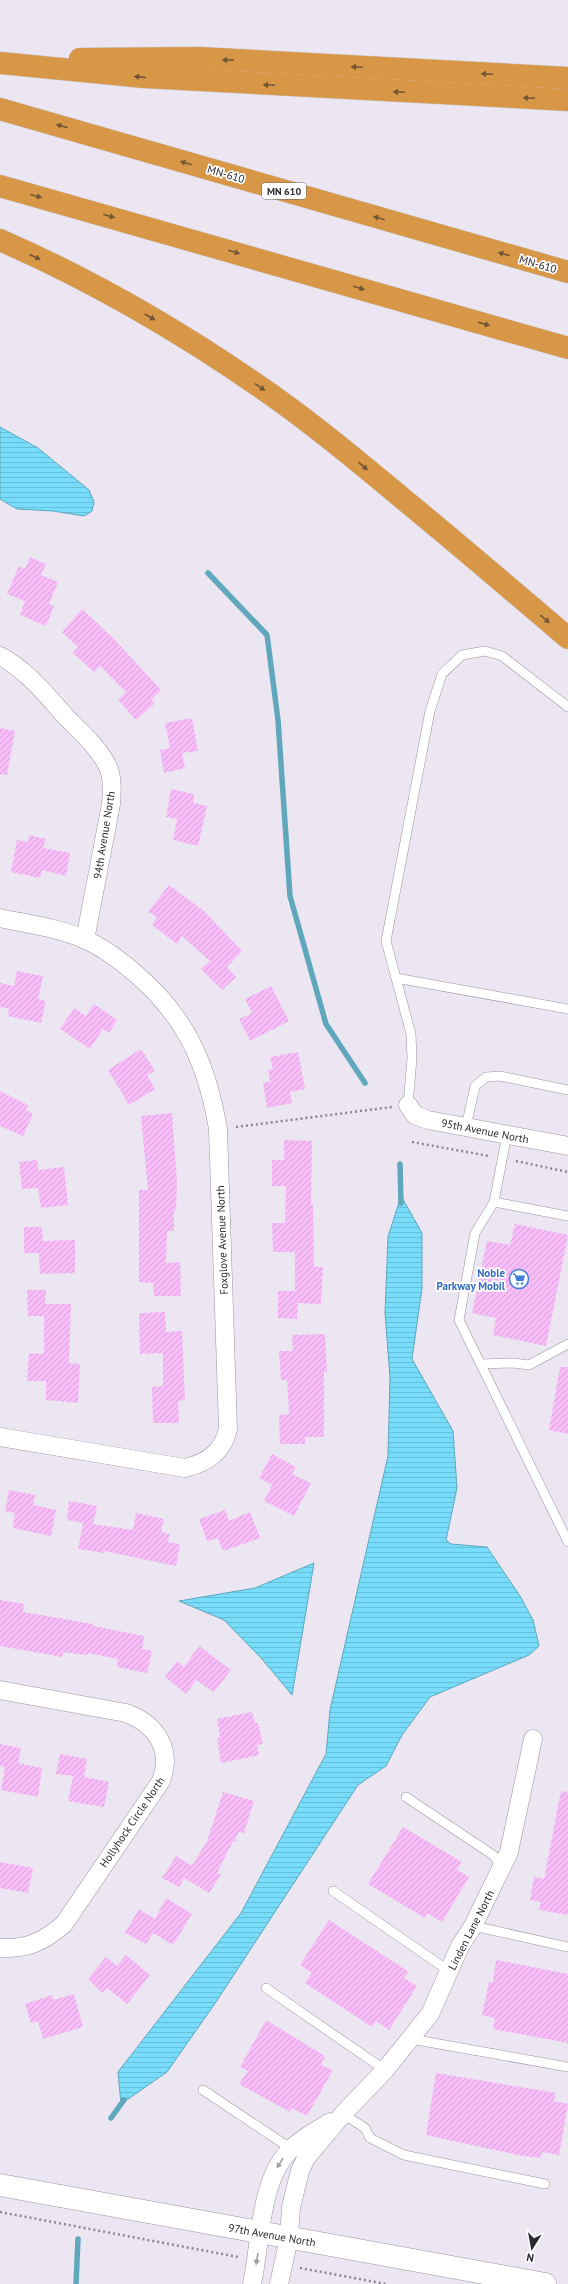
<svg xmlns="http://www.w3.org/2000/svg" width="568" height="2284" font-family="'PT Sans',sans-serif">
<style>
.water{fill:url(#water-rules);stroke:#60a7bc}
.lines{fill:none;stroke-linecap:round;stroke-linejoin:round}
.stream{stroke:#60a7bc;stroke-width:5.5}
.building{fill:url(#building-hatch)}
.service-casing{stroke:#99949f;stroke-width:10}
.minor-casing{stroke:#99949f;stroke-width:19}
.tertiary-casing{stroke:#99949f;stroke-width:23}
.motorway-casing{stroke:#c8c7c8;stroke-width:23}
.path{stroke:#8b878f;stroke-width:2.5;stroke-dasharray:2 3;stroke-linecap:butt}
.service{stroke:#fff;stroke-width:9}
.minor{stroke:#fff;stroke-width:18}
.tertiary{stroke:#fff;stroke-width:22}
.motorway{stroke:#d89746;stroke-width:22}
.oneway{fill:#705537}
.oneway2{fill:#a09fa0}
.labels{text-anchor:middle;dominant-baseline:central;stroke-width:3.5;stroke-linejoin:round;paint-order:stroke}
.shield{fill:#fff;stroke:#6b696c;stroke-width:1}
.shield-label{font-size:10px;font-weight:bold;fill:#2b292d}
.street-label{font-size:11px;fill:#2b292d;stroke:#fff}
.shop-label{font-size:11px;font-weight:bold;fill:#366cbe;stroke:#fff;text-anchor:end}
</style>
<defs>
<pattern id="water-rules" width="6" height="5" patternUnits="userSpaceOnUse"><rect width="6" height="5" fill="#77ddfa"/><path d="M0 2.5h6" fill="none" stroke="#67bed7"/></pattern>
<pattern id="building-hatch" width="6" height="6" patternUnits="userSpaceOnUse"><rect width="6" height="6" fill="#f8bcf9"/><path d="M-1 1l2-2M0 6l6-6M5 7l2-2" fill="none" stroke="#d5a2d6"/></pattern>
</defs>
<rect width="100%" height="100%" fill="#ece6f2"/>
<g class="water">
<path d="M0,427L38,448L89,490L94,502L92,511L84,516L53,511L17,509L0,499Z"/>
<path d="M401,1196L422,1233V1288L412,1359L453,1431L457,1488L446,1540L451,1544L487,1547L520,1596L533,1620L539,1646L529,1655L430,1697L402,1735L386,1766L358,1785L216,2002L167,2072L121,2104L118,2072L241,1913L326,1754L330,1710L388,1456L390,1377L385,1313L388,1237Z"/>
<path d="M314,1563L292,1695L262,1659L224,1620L179,1601L255,1588Z"/>
</g>
<g class="lines">
<g class="stream">
<path d="M208,573L267,635L278,720L290,896L326,1024L365,1083"/>
<path d="M400,1164L401,1203"/>
<path d="M111,2118L124,2100"/>
<path d="M76,2284L78,2239"/>
</g>
</g>
<g class="building">
<path d="M30,557L46,564L41,575L58,582L49,604L54,606L46,626L20,615L25,601L7,594L19,566L25,569Z"/>
<path d="M82,609L113,638L161,690L151,700L155,703L136,720L118,700L126,692L100,666L94,672L73,653L78,647L62,632Z"/>
<path d="M192,718L198,751L182,753L185,768L164,773L160,750L170,748L165,723Z"/>
<path d="M0,728L15,731L7,775L0,774Z"/>
<path d="M171,789L194,794L193,803L207,806L198,846L173,840L177,819L166,817Z"/>
<path d="M29,835L46,839L43,848L70,853L66,876L42,870L40,878L11,872L17,840L28,842Z"/>
<path d="M169,885L204,911L242,951L227,967L236,977L222,990L201,969L210,961L182,936L177,944L152,925L157,917L148,912Z"/>
<path d="M17,971L43,976L38,999L46,1001L41,1023L8,1016L9,1009L0,1007V983L14,986Z"/>
<path d="M271,986L289,1021L250,1041L239,1019L252,1013L245,999Z"/>
<path d="M94,1004L117,1020L109,1033L103,1029L90,1049L60,1029L74,1008L86,1016Z"/>
<path d="M141,1049L155,1071L147,1075L155,1089L129,1105L108,1070Z"/>
<path d="M298,1052L305,1089L290,1092L292,1103L267,1108L263,1083L270,1082L268,1070L273,1069L270,1057Z"/>
<path d="M0,1091L28,1105L26,1110L33,1114L23,1136L0,1126Z"/>
<path d="M172,1113L177,1182L176,1210L174,1211V1231H167L166,1263L180,1262L181,1296H154L153,1283L139,1282V1190H148L141,1116Z"/>
<path d="M284,1140L312,1141L311,1205H313L314,1267H323L321,1304L298,1303L297,1319L278,1318V1291H295V1252H273L272,1223H285L286,1186H272V1160H284Z"/>
<path d="M37,1160L38,1170L64,1167L68,1205L41,1208L38,1188L22,1189L19,1162Z"/>
<path d="M515,1224L568,1235L546,1346L493,1335L496,1318L472,1313L487,1241L510,1245Z"/>
<path d="M24,1227H42L43,1241L75,1240V1273L40,1274L39,1253H24Z"/>
<path d="M27,1290H46L45,1304H71L69,1363L80,1364L78,1403L46,1400V1381H27L29,1353L44,1354V1316H28Z"/>
<path d="M165,1312L166,1332L182,1331L185,1400L178,1401L179,1423H153L152,1387L163,1386V1353L140,1354L139,1313Z"/>
<path d="M325,1334L327,1372H324V1437H305V1444H280L279,1415L289,1414L287,1380H281L279,1351H293L292,1335Z"/>
<path d="M560,1367H568V1434L549,1430Z"/>
<path d="M272,1454L296,1467L292,1474L311,1483L294,1516L264,1501L272,1485L259,1478Z"/>
<path d="M9,1490L35,1495L33,1505L56,1510L51,1536L13,1528L15,1513L5,1511Z"/>
<path d="M69,1501L97,1506L93,1524L133,1530L136,1513L164,1519L161,1532L170,1534L168,1542L180,1544L176,1566L104,1551V1553L78,1549L83,1523L67,1520Z"/>
<path d="M225,1510L229,1521L250,1512L260,1538L223,1551L218,1538L207,1541L199,1519Z"/>
<path d="M0,1600L24,1604L23,1612L93,1624V1626L144,1636L142,1649L152,1651L147,1673L117,1667L118,1659L88,1653L87,1655L63,1652L62,1657L0,1646Z"/>
<path d="M199,1646L231,1670L214,1692L196,1680L186,1694L165,1677L177,1661L184,1667Z"/>
<path d="M252,1712L255,1723H258L263,1744L257,1745L259,1755L221,1763L217,1738L220,1737L217,1719Z"/>
<path d="M0,1744L21,1748L18,1763L42,1768L38,1797L1,1790L5,1767L0,1766Z"/>
<path d="M60,1754L87,1759L84,1777L109,1782L104,1807L68,1801L73,1776L56,1774Z"/>
<path d="M561,1791L568,1792V1915L539,1910L541,1902L530,1900L534,1877L544,1879Z"/>
<path d="M223,1792L254,1801L244,1833L238,1832L235,1842L233,1841L217,1873L221,1875L209,1893L184,1878L179,1887L162,1878L176,1856L192,1866L207,1841Z"/>
<path d="M403,1827L462,1862L457,1870L469,1877L442,1922L427,1913L425,1918L368,1884Z"/>
<path d="M0,1862L33,1868L28,1893L0,1888Z"/>
<path d="M166,1898L192,1914L173,1945L153,1933L146,1944L125,1933L139,1909L155,1919Z"/>
<path d="M329,1920L409,1972L404,1978L417,1986L389,2030L376,2021L372,2027L305,1983L312,1973L300,1965Z"/>
<path d="M126,1955L150,1975L127,2004L107,1988L102,1993L88,1979L106,1957L117,1966Z"/>
<path d="M496,1960L568,1974V2043L493,2029L495,2018L482,2015L489,1982H493Z"/>
<path d="M74,1994L83,2027L43,2039L38,2021L31,2023L25,2004L52,1995L53,2000Z"/>
<path d="M266,2020L325,2056L321,2065L333,2070L307,2116L291,2108L290,2112L239,2084L248,2071L240,2067Z"/>
<path d="M436,2073L556,2093L554,2101L568,2104L559,2155L542,2152L541,2158L523,2156L426,2135Z"/>
</g>
<g class="lines">
<g class="service-casing">
<g id="service">
<path d="M396,978L568,1009"/>
<path d="M408,1105L412,1058L411,1034L386,941L430,711L442,674L462,655L485,651L502,656L568,707"/>
<path d="M466,1127L475,1086L486,1077L500,1076L568,1090"/>
<path d="M507,1134L494,1202L475,1233L459,1320L568,1542"/>
<path d="M494,1202L568,1216"/>
<path d="M481,1364L513,1363L529,1365L568,1344"/>
<path d="M406,1797L493,1855L502,1867"/>
<path d="M333,1891L449,1971"/>
<path d="M473,1926L568,1947"/>
<path d="M266,1988L385,2070"/>
<path d="M411,2039L568,2067"/>
<path d="M203,2090L293,2150"/>
<path d="M343,2114L365,2128L370,2138L404,2155L545,2184"/>
</g>
</g>
<g class="minor-casing">
<g id="minor">
<path d="M0,656C27,670 47,696 67,718C81,732 98,747 107,765C113,776 112,791 111,804L85,940"/>
<path d="M0,918C28,924 59,928 86,940C104,948 121,961 136,974C186,1017 207,1064 218,1129L228,1429C223,1452 207,1463 185,1468L0,1437"/>
<path d="M408,1105L415,1115L428,1120L568,1146"/>
<path d="M0,1690L126,1713C156,1724 173,1749 161,1781L64,1924C43,1942 28,1949 0,1948"/>
<path d="M252,2284C261,2243 259,2178 292,2148C303,2137 318,2130 330,2122"/>
<path d="M279,2284L289,2238L291,2207L300,2171L306,2158L343,2114L385,2070L430,2014L460,1946L473,1926L509,1852L533,1739"/>
</g>
</g>
<g class="tertiary-casing">
<path id="tertiary" d="M0,2185L545,2284"/>
</g>
<g class="motorway-casing">
<g id="motorway">
<path d="M80,59L199,58L568,78"/>
<path d="M0,63L144,77L568,100"/>
<path d="M0,109L568,272"/>
<path d="M0,186L568,348"/>
<path d="M0,240C96,282 188,336 273,396C318,428 360,463 402,498C458,544 513,591 568,638"/>
</g>
</g>
<g class="path">
<path d="M236,1127L392,1107"/>
<path d="M412,1142L489,1156"/>
<path d="M516,1161L568,1172"/>
<path d="M0,2212L238,2257"/>
<path d="M300,2268L386,2284"/>
</g>
<use href="#service" class="service"/>
<use href="#minor" class="minor"/>
<use href="#tertiary" class="tertiary"/>
<use href="#motorway" class="motorway"/>
</g>
<defs><path id="oneway-solid" d="M-6-.8H1V-3.2L6.5 0L1 3.2V.8H-6Z"/></defs>
<g class="oneway">
<use href="#oneway-solid" transform="translate(228 60) rotate(-177)"/>
<use href="#oneway-solid" transform="translate(357 67) rotate(-177)"/>
<use href="#oneway-solid" transform="translate(487 74) rotate(-177)"/>
<use href="#oneway-solid" transform="translate(140 77) rotate(-175)"/>
<use href="#oneway-solid" transform="translate(269 85) rotate(-177)"/>
<use href="#oneway-solid" transform="translate(399 92) rotate(-177)"/>
<use href="#oneway-solid" transform="translate(529 98) rotate(-177)"/>
<use href="#oneway-solid" transform="translate(62 126) rotate(-164)"/>
<use href="#oneway-solid" transform="translate(186 163) rotate(-164)"/>
<use href="#oneway-solid" transform="translate(36 196) rotate(15)"/>
<use href="#oneway-solid" transform="translate(109 216) rotate(16)"/>
<use href="#oneway-solid" transform="translate(379 218) rotate(-164)"/>
<use href="#oneway-solid" transform="translate(234 252) rotate(16)"/>
<use href="#oneway-solid" transform="translate(504 254) rotate(-164)"/>
<use href="#oneway-solid" transform="translate(35 257) rotate(25)"/>
<use href="#oneway-solid" transform="translate(359 288) rotate(16)"/>
<use href="#oneway-solid" transform="translate(150 317) rotate(30)"/>
<use href="#oneway-solid" transform="translate(484 324) rotate(16)"/>
<use href="#oneway-solid" transform="translate(260 387) rotate(34)"/>
<use href="#oneway-solid" transform="translate(363 466) rotate(40)"/>
<use href="#oneway-solid" transform="translate(545 619) rotate(40)"/>
</g>
<g class="oneway2">
<use href="#oneway-solid" transform="translate(280 2163) rotate(122)"/>
<use href="#oneway-solid" transform="translate(257 2259) rotate(99)"/>
</g>
<defs>
<g id="supermarket-ring" transform="scale(1)"><circle r="9.5" fill="#fff" stroke="#3f7fe0" stroke-width="1.5"/><path d="M-6-5.5h2.5l.6 2H6L4.5 2H-2.5L-4.4-4H-6ZM-1.5 3.2a1.3 1.3 0 1 0 .1 0ZM3 3.2a1.3 1.3 0 1 0 .1 0Z" fill="#3f7fe0"/></g>
</defs>
<g fill-rule="evenodd">
<use href="#supermarket-ring" x="519" y="1279"/>
</g>
<g class="labels">
<rect class="shield" x="262" y="183" width="44" height="16" rx="3"/>
<g class="shield-label">
<text x="284" y="191">MN 610</text>
</g>
<g class="street-label">
<text transform="translate(226 174) rotate(16)">MN-610</text>
<text transform="translate(538 264) rotate(16)">MN-610</text>
<text transform="translate(104 835) rotate(-81)">94th Avenue North</text>
<text transform="translate(485 1131) rotate(11)">95th Avenue North</text>
<text transform="translate(222 1240) rotate(-92)">Foxglove Avenue North</text>
<text transform="translate(132 1822) rotate(-56)">Hollyhock Circle North</text>
<text transform="translate(471 1930) rotate(-63)">Linden Lane North</text>
<text transform="translate(272 2235) rotate(10)">97th Avenue North</text>
</g>
<g class="shop-label">
<text x="505" y="1273">Noble<tspan x="505" dy="13">Parkway Mobil</tspan></text>
</g>
</g>
<g transform="translate(532 2248) rotate(191)" stroke="#ffffff" stroke-width="3" paint-order="stroke">
<path d="M0-3L7 15L0 10L-7 15Z" fill="#2b292d"/>
<text y="-6" font-size="11" font-weight="bold" text-anchor="middle" fill="#2b292d">N</text>
</g>
</svg>
